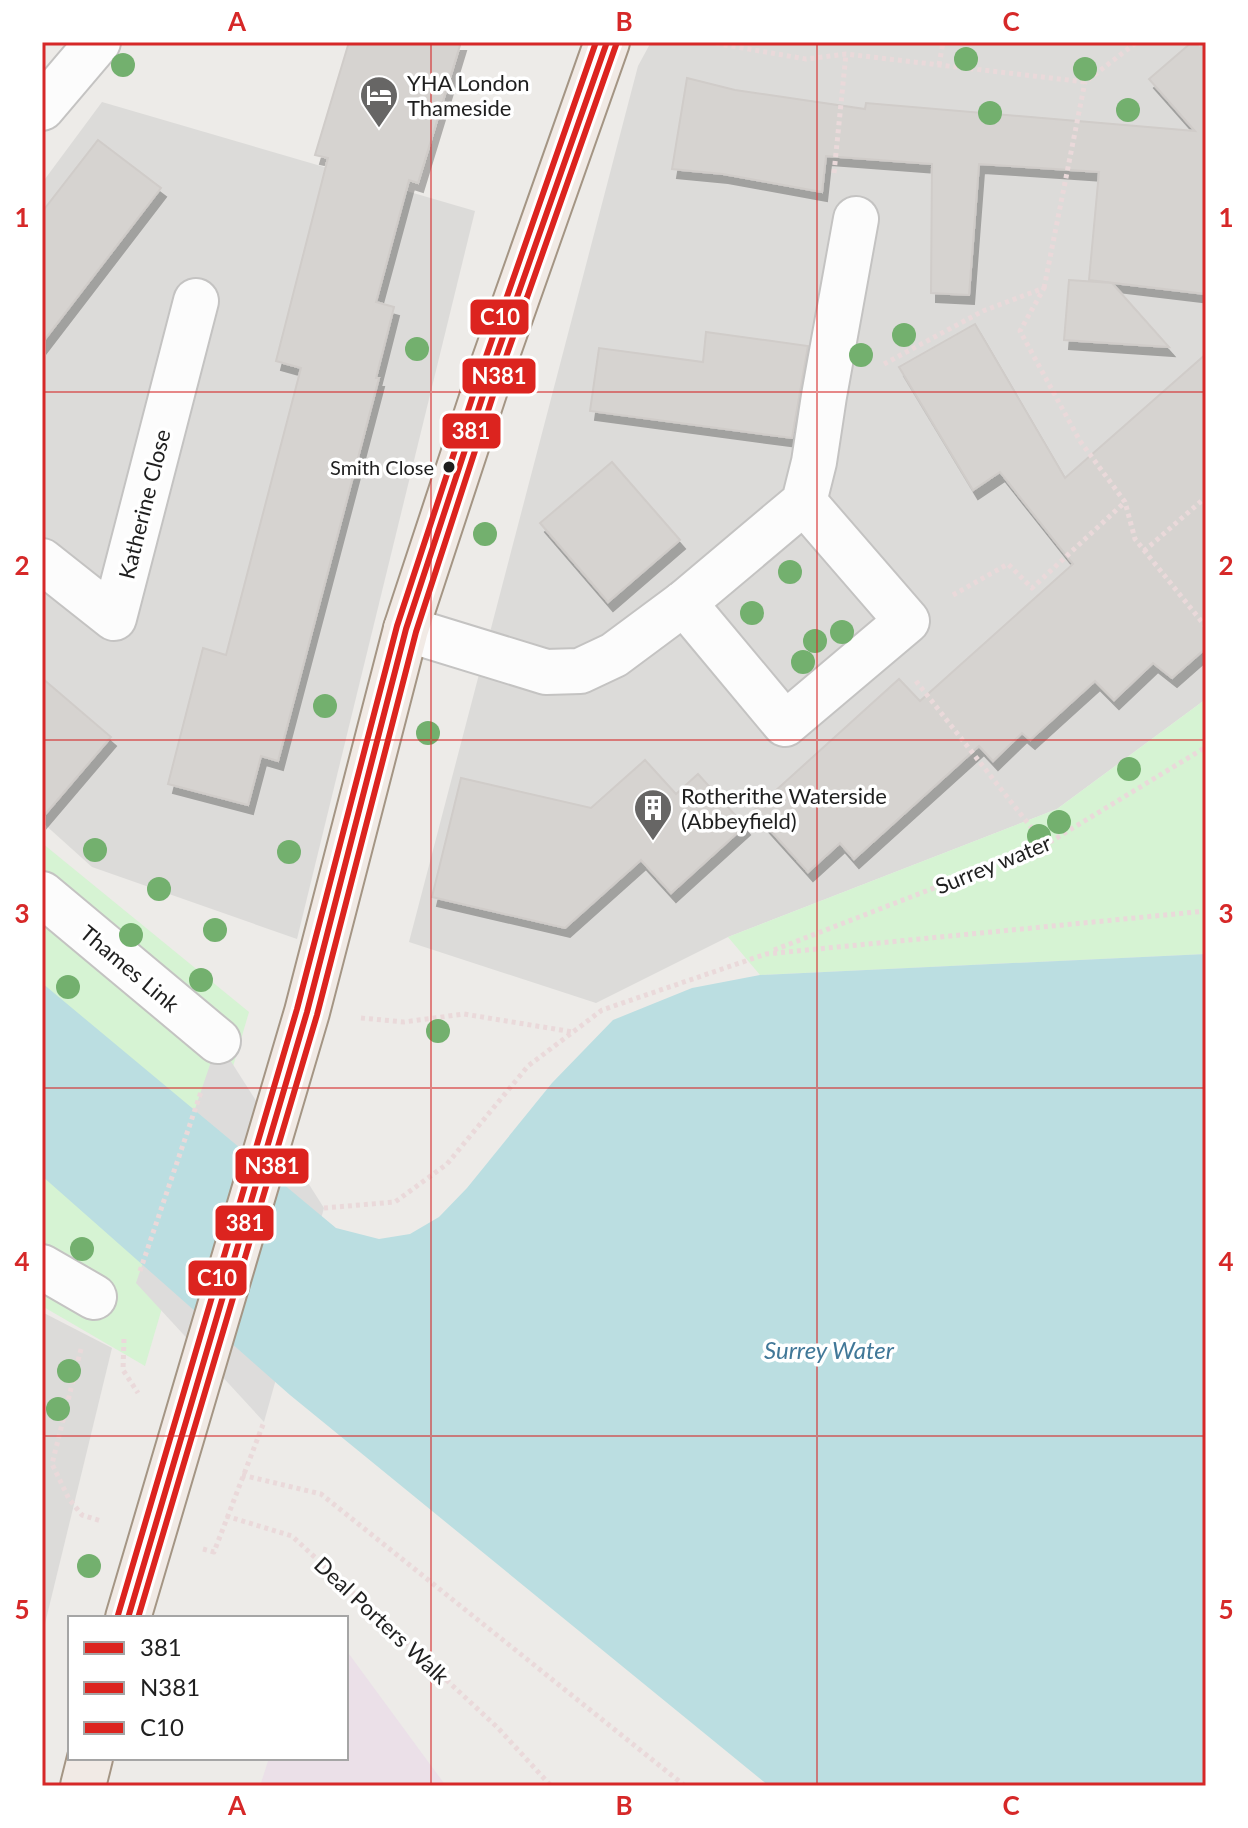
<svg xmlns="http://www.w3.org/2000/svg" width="1248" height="1828" font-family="Lato,sans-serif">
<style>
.residential{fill:#dcdbd9}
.industrial{fill:#ebe0e8}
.park{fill:#d6f3d3}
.parking{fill:#dddcdb}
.water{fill:#bbdee1}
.building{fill:#d6d3d0;stroke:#d0ccc9;stroke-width:2;filter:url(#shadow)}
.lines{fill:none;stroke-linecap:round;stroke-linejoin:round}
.minor-casing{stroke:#c4c3c2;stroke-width:48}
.major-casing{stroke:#a49584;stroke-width:48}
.path{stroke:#ead9da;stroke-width:5;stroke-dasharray:4 4;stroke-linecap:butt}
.minor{stroke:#fcfcfc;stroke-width:44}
.major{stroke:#f1eae5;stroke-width:44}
.bus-1-casing{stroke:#fff;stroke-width:12}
.bus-2-casing{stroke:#fff;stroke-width:12}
.bus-3-casing{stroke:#fff;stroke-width:12}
.bus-1{stroke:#dc241f;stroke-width:6}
.bus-2{stroke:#dc241f;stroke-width:6}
.bus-3{stroke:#dc241f;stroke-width:6}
.tree{fill:#73b06e}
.grid{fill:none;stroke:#d62828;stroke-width:2;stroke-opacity:0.55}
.bus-dot{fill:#1f1f1f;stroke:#fff;stroke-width:3}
.labels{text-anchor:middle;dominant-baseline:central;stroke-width:7;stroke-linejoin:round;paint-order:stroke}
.bus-label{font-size:20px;fill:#1f1f1f;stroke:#fff;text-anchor:end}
.poi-label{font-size:22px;fill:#1f1f1f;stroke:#fff;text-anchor:start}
.street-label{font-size:22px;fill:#1f1f1f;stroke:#fff}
.water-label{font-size:24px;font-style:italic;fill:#417898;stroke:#fff}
.line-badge{stroke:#fff;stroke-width:3}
.badge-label{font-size:22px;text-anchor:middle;font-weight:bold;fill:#fff}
.neatline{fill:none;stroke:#d62828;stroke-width:3}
.grid-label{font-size:26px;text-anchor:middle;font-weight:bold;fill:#d62828}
</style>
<defs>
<filter id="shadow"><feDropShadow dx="5" dy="9" stdDeviation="0" flood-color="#0004"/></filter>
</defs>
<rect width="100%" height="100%" fill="#edebe8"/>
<g class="residential">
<path d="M651,42H1206V699L1057,809L728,937L596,1003L409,942L638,66Z"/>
<path d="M102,102L475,211L297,939L92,867L42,822V183Z"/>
<path d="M42,1312L112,1348L42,1636Z"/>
</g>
<path class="industrial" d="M349,1654L446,1786H260L269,1758H346V1656Z"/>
<g class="park">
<path d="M1206,699V954L760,975L728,937L1057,809Z"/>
<path d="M42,843L249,1012L145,1366L42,1306Z"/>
</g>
<path class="parking" d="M218,1041L324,1208L264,1422L136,1283Z"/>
<path class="water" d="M1206,954V1786H769L290,1395L42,1176V983L336,1228L379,1239L410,1234L439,1217L467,1188L552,1083L613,1020L692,988L760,975Z"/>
<g class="building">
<path d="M349,42H461L418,183L409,180L376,302L394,307L376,378H379L278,761L261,756L248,805L168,784L203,648L226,655L301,368L276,361L328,158L315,155Z"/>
<path d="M1192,42H1206V294L1089,280L1099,172L979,164L969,295L931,293L932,164L826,156L822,192L723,174L672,169L687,78L735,90L865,109L866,103L1195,131L1149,79Z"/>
<path d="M98,140L161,188L42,343V212Z"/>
<path d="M1069,280L1112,283L1169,347L1064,340Z"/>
<path d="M975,324L1065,478L1206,354V648L1172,678L1153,663L1114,700L1095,681L1030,740L1022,733L993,761L979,746L854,859L840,843L808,872L753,811L899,679L920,701L1073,564L1000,472L973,490L899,367Z"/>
<path d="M706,332L808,346L792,438L590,411L599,348L703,362Z"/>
<path d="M612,462L680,540L608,602L540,523Z"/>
<path d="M42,678L111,737L42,818Z"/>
<path d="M645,760L676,794L698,774L745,826L671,893L641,860L565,928L432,897L461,778L591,808Z"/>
</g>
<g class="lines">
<g class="minor-casing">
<g id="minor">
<path d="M42,108L98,42"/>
<path d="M42,561L114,618L196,301"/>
<path d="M684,603L785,724L907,621L804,502"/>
<path d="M406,629L546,672L580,671L614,655L684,603L804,502L814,462L824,396L856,219"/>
<path d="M42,894L218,1041"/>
<path d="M42,1267L94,1297"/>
</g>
</g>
<g class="major-casing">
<g id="major">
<path d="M128,1618L307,1012L406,629L491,371L607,42"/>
<path d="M83,1786L90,1758"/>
</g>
</g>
<g class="path">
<path d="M708,42L806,59L846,54L1085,82L1137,42"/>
<path d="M1199,42L1206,50"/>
<path d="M939,65L943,42"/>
<path d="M834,173L846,54"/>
<path d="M1044,288L1085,82"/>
<path d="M884,364L983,311L1044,288L1020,331L1080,441L1125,502L1135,539L1206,627"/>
<path d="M1144,551L1206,497"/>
<path d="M953,595L1008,564L1032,588L1125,502"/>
<path d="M916,681L1045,845"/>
<path d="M774,950L1045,845L1206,747"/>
<path d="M361,1018L404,1022L464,1014L573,1032"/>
<path d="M324,1208L395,1202L447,1164L528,1066L602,1010L766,954L1206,911"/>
<path d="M140,1271L201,1092"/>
<path d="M124,1339L123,1370L138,1393"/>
<path d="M81,1349L52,1464L69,1499L82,1515L101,1521"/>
<path d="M242,1475L321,1494L685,1786"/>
<path d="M226,1516L292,1536L498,1728L551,1786"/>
<path d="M203,1549L214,1552L264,1422"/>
</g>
<use href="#minor" class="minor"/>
<use href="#major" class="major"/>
<g class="bus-1-casing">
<path id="bus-1" d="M128,1618L307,1012L406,629L491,371L607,42"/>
</g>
<g class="bus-2-casing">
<path id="bus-2" d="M138,1618L317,1015L416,632L500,374L616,45"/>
</g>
<g class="bus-3-casing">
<path id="bus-3" d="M118,1615L297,1009L397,626L482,368L596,42"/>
</g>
<use href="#bus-1" class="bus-1"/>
<use href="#bus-2" class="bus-2"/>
<use href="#bus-3" class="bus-3"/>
</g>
<g class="tree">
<circle cx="966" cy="59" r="12"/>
<circle cx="123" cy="65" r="12"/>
<circle cx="1085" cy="69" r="12"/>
<circle cx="1128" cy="110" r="12"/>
<circle cx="990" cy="113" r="12"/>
<circle cx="904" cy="335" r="12"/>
<circle cx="417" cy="349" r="12"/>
<circle cx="861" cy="355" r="12"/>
<circle cx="485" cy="534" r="12"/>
<circle cx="790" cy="572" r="12"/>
<circle cx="752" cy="613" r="12"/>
<circle cx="842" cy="632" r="12"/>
<circle cx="815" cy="641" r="12"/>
<circle cx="803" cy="662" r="12"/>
<circle cx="325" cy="706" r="12"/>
<circle cx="428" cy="733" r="12"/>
<circle cx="1129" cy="769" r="12"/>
<circle cx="1059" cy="822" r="12"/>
<circle cx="1039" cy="836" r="12"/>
<circle cx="95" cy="850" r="12"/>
<circle cx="289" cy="852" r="12"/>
<circle cx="159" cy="889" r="12"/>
<circle cx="215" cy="930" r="12"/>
<circle cx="131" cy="935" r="12"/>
<circle cx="201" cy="980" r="12"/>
<circle cx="68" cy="987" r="12"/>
<circle cx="438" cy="1031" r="12"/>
<circle cx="82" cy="1249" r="12"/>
<circle cx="69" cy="1371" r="12"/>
<circle cx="58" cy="1409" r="12"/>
<circle cx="89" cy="1566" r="12"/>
</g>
<path class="grid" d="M431,42V1786M817,42V1786M42,392H1206M42,740H1206M42,1088H1206M42,1436H1206"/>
<defs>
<g id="hotel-pin" transform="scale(2)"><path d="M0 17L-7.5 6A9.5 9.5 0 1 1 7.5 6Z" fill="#676665" stroke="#fff"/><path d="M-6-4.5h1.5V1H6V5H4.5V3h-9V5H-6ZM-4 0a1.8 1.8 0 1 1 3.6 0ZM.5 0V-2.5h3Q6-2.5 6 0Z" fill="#fff"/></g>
<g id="building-pin" transform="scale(2)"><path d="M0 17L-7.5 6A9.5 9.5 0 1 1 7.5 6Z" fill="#676665" stroke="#fff"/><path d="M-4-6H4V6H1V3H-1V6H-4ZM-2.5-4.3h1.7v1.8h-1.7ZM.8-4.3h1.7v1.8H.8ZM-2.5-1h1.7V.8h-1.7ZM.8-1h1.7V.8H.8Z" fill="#fff"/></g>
</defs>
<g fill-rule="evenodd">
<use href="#hotel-pin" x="379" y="95"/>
<use href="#building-pin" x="653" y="808"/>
</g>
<circle class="bus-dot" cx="449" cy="467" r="7"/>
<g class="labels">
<g class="bus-label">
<text x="434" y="467">Smith Close</text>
</g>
<g class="poi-label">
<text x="407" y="82">YHA London<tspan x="407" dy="25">Thameside</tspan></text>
<text x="681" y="795">Rotherithe Waterside<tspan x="681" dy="25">(Abbeyfield)</tspan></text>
</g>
<g class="street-label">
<text transform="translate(144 504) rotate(-76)">Katherine Close</text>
<text transform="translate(993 864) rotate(-22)">Surrey water</text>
<text transform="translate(130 968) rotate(40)">Thames Link</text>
<text transform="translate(382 1620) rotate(43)">Deal Porters Walk</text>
</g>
<g class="water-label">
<text x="829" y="1349">Surrey Water</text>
</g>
</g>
<g class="line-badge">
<rect x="469" y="298" width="61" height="38" rx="8" fill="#dc241f"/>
<rect x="461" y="357" width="76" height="38" rx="8" fill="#dc241f"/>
<rect x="441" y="412" width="61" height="38" rx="8" fill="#dc241f"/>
<rect x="234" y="1147" width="76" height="38" rx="8" fill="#dc241f"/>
<rect x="214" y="1204" width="61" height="38" rx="8" fill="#dc241f"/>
<rect x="187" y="1259" width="61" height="38" rx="8" fill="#dc241f"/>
</g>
<g class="badge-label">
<text x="500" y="325">C10</text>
<text x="499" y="384">N381</text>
<text x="471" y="439">381</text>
<text x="272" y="1174">N381</text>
<text x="245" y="1231">381</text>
<text x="217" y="1286">C10</text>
</g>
<rect width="1248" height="1828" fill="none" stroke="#ffffff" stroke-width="88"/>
<rect x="68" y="1616" width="280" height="144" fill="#ffffff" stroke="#a5a5a5" stroke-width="2"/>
<rect x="84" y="1642" width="40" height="12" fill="#dc241f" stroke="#a5a5a5" stroke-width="2"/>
<text x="140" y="1656" font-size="24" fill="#1f1f1f">381</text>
<rect x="84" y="1682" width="40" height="12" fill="#dc241f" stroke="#a5a5a5" stroke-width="2"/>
<text x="140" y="1696" font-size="24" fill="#1f1f1f">N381</text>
<rect x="84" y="1722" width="40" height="12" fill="#dc241f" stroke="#a5a5a5" stroke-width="2"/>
<text x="140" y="1736" font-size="24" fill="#1f1f1f">C10</text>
<rect x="44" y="44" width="1160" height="1740" class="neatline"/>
<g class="grid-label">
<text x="237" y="31">A</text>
<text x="624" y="31">B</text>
<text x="1011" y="31">C</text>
<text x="22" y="227">1</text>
<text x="1226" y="227">1</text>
<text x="22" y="575">2</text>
<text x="1226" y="575">2</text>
<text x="22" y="923">3</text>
<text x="1226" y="923">3</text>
<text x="22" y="1271">4</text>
<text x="1226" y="1271">4</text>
<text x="22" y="1619">5</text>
<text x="1226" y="1619">5</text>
<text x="237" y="1815">A</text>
<text x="624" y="1815">B</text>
<text x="1011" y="1815">C</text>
</g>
</svg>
